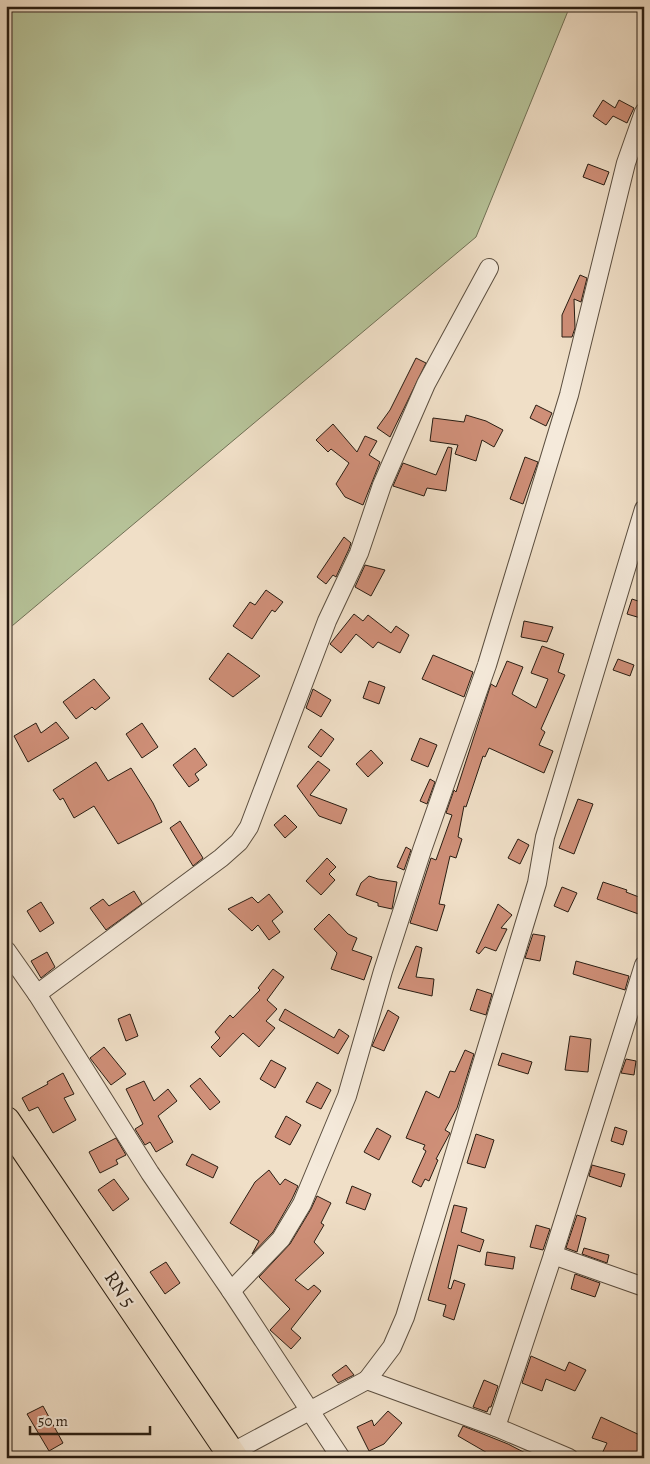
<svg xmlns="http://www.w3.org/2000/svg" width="650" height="1464" font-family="Alegreya,serif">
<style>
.green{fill:#b6c298;stroke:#707055}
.building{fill:#cf8f78;stroke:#291d12}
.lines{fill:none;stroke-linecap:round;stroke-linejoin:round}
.street-casing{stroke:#5b4e3f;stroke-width:20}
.primary-casing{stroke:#291d12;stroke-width:30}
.street{stroke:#f5eadb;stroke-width:18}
.primary{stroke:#f0dfc7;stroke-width:28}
.labels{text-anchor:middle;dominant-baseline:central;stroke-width:4.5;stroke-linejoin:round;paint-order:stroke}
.street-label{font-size:20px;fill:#291d12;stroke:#f5eadb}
</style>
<rect width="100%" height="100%" fill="#f0dfc7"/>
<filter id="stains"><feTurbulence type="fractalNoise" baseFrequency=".004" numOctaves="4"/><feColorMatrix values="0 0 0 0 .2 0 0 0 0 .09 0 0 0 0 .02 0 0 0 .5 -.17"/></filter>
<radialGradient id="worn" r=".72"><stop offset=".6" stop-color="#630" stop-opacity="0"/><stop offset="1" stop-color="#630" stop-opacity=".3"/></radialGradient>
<path class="green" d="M6,6H570L476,237L6,631Z"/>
<g class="building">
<path d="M603,100L615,108L619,100L634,108L627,123L613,116L606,125L593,116Z"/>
<path d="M588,164L609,172L604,185L583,177Z"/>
<path d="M580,275L587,278L581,302L574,299L575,328L572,337H562V315Z"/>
<path d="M416,358L426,363L390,437L377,428L390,410Z"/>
<path d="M536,405L552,413L546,426L530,418Z"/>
<path d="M466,415L486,421L503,430L494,447L482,440L476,461L455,454L458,445L430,441L433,418L464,422Z"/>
<path d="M333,424L357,452L365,436L377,441L369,455L380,462L363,505L345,497L336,484L349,463L331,449L328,452L316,440Z"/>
<path d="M448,447L452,448L446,491L427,488L424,496L393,486L403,463L436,475Z"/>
<path d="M525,457L538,462L523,504L510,499Z"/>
<path d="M344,537L351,543L349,549L336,577L333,575L326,584L317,577Z"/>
<path d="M365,565L385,570L371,596L355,587Z"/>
<path d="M266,590L283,602L275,612L272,610L252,639L233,626L250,602L255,605Z"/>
<path d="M632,599L644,603V619L627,614Z"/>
<path d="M354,614L363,621L368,615L391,633L396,626L409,635L400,653L378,642L373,648L356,634L341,653L330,644Z"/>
<path d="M524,621L553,627L547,642L521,637Z"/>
<path d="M542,646L564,654L558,672L565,675L541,729L545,732L539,745L553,751L544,773L489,748L485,757L483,756L466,807L464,806L458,837L462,839L456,858L450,856L439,904L445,905L437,931L410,923L431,858L436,860L452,815L446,813L454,790L456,792L491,684L496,687L507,661L523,667L512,694L536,708L548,679L531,673Z"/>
<path d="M228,653L260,676L233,697L209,679Z"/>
<path d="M433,655L473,672L464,697L422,679Z"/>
<path d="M618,659L634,665L630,676L613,670Z"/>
<path d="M94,679L110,698L95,710L92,707L76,719L63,702Z"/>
<path d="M369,681L385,687L379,704L363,698Z"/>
<path d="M313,689L331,700L321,717L306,708Z"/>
<path d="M56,722L69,738L28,762L14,736L36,723L41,733Z"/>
<path d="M142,723L158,747L142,758L126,734Z"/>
<path d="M321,729L334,739L321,757L308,747Z"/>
<path d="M420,738L437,745L428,767L411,760Z"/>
<path d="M195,748L207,765L195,774L199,780L189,787L173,765Z"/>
<path d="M371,750L383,763L368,777L356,764Z"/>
<path d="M318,761L330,770L310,795L347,809L341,824L319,816L297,786Z"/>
<path d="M96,762L108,781L131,768L153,803L162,822L118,844L94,806L74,818L63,798L60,800L53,790Z"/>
<path d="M430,779L435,782L427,804L420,801Z"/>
<path d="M578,799L593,804L574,854L559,848Z"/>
<path d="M285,815L297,827L285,838L274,825Z"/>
<path d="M180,821L203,858L193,866L170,828Z"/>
<path d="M518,839L529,845L520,864L508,858Z"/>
<path d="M406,847L411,850L404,870L397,867Z"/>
<path d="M327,858L336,867L329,874L335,880L321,895L306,881Z"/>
<path d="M369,876L378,879L397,882L392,909L378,906V903L356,895L361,883Z"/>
<path d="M603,882L627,890L626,892L644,899V916L597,899Z"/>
<path d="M562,887L577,893L568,912L554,906Z"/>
<path d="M134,891L142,904L106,930L90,908L103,899L109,906Z"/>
<path d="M269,894L283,912L272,921L280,932L269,940L258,925L252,931L228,909L252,897L258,903Z"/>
<path d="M41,902L54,923L40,932L27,911Z"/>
<path d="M498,904L512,915L501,928L507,929L496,951L485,947L479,954L476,952Z"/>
<path d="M329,914L348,934L357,938L352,950L372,957L364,980L331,969L337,953L314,929Z"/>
<path d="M533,934L545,936L540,961L525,958Z"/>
<path d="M416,946L422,948L416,977L434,979L432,996L398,988Z"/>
<path d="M47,952L55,967L41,978L31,961Z"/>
<path d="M576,961L629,976L625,990L573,974Z"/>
<path d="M273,969L284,977L267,1000L277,1009L266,1021L275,1028L259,1047L243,1033L220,1057L211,1047L220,1038L215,1032L230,1015L233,1018L260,990L258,988Z"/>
<path d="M477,989L492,994L486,1015L470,1010Z"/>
<path d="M285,1009L334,1038L339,1029L349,1036L338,1054L279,1020Z"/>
<path d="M388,1010L399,1017L384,1051L372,1046Z"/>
<path d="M130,1014L138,1036L126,1041L118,1019Z"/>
<path d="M570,1036L591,1039L588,1072L565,1070Z"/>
<path d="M104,1047L126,1074L111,1085L90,1058Z"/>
<path d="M465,1050L474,1054L457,1108L445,1130L450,1133L436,1159L438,1160L429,1181L425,1179L421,1187L412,1182L426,1151L423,1149L425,1145L406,1138L426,1091L439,1098L450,1071L455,1072Z"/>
<path d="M502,1053L532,1062L528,1074L498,1065Z"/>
<path d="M626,1059L636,1061L634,1075L621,1073Z"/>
<path d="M271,1060L286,1068L275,1088L260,1079Z"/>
<path d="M63,1073L74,1094L64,1098L76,1120L53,1133L38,1107L29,1111L22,1098L48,1084L47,1082Z"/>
<path d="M200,1078L220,1102L210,1110L190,1086Z"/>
<path d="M144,1081L154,1101L168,1089L177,1101L158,1116L173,1142L156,1152L150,1142L145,1145L135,1129L143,1124L126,1089Z"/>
<path d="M317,1082L331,1090L321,1109L306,1102Z"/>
<path d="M286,1116L301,1125L290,1145L275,1137Z"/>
<path d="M615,1127L627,1131L623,1145L611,1141Z"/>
<path d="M377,1128L391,1136L379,1160L364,1152Z"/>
<path d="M476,1134L494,1140L485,1168L467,1163Z"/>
<path d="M116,1138L126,1155L116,1160L118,1164L100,1173L89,1152Z"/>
<path d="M192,1154L218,1167L213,1178L186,1165Z"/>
<path d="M592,1165L625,1174L621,1187L589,1176Z"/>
<path d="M269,1170L280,1185L285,1179L298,1186L292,1199L273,1232L252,1254L259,1241L230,1223L255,1182Z"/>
<path d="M114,1179L129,1199L113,1211L98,1190Z"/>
<path d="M352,1186L371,1194L365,1210L346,1203Z"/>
<path d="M317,1196L331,1203L321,1223L324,1225L314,1242L324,1253L295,1280L308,1290L314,1285L321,1291L291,1329L301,1338L291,1349L270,1330L290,1309L259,1277L290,1244L311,1209Z"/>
<path d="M454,1205L467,1208L461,1232L484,1240L480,1252L458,1245L448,1288L451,1289L454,1280L465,1284L454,1320L443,1316L446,1305L428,1300Z"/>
<path d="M577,1215L586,1218L577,1252L566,1248Z"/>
<path d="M536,1225L550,1229L543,1250L530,1247Z"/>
<path d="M584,1248L609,1255L607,1263L582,1254Z"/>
<path d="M487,1252L515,1257L513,1269L485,1265Z"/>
<path d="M166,1262L180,1283L165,1294L150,1272Z"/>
<path d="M575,1274L600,1283L595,1297L571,1289Z"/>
<path d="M531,1356L565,1371L569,1362L586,1370L575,1391L546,1379L542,1391L522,1383Z"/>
<path d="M346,1365L354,1375L338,1383L332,1375Z"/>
<path d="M484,1380L498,1386L491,1407H489L487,1412L473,1407Z"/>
<path d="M43,1406L63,1443L49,1451L27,1414Z"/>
<path d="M388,1411L402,1423L384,1444L369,1451L357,1427L372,1420L374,1426Z"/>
<path d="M601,1417L644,1437V1458H600L607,1443L592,1438Z"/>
<path d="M463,1426L508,1444L535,1458H496L458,1436Z"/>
</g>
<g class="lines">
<g class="street-casing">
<g id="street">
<path d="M6,950L37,994L150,1173L231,1291L341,1458"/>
<path d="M37,994L221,858L239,842L249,827L327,621L359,553L382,485L426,384L489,268"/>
<path d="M553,1255L644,1287"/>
<path d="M231,1291L281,1239L302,1204L347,1096L383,971L422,850L487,665L569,395L626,163L644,112"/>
<path d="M367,1380L392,1347L405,1317L537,883L545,837L644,509"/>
<path d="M496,1427L553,1255L644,965"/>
<path d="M231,1453L367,1380L496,1427L569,1458"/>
</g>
</g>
<g class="primary-casing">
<path id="primary" d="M6,1121L234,1458"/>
</g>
<use href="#street" class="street"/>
<use href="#primary" class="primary"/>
</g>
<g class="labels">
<g class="street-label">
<text transform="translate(120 1289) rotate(56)">RN 5</text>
</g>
</g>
<rect width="650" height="1464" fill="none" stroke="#f0dfc7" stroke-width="25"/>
<rect x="8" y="8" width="635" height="1449" fill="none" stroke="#291d12" stroke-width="2.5"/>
<rect x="12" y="12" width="625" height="1439" fill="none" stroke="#291d12"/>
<path d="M30 1426v8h120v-8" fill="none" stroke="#291d12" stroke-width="2.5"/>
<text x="38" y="1426" font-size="15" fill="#291d12" stroke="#f5eadb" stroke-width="4" paint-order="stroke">50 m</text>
<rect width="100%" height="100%" filter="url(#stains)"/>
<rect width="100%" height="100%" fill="url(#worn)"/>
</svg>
